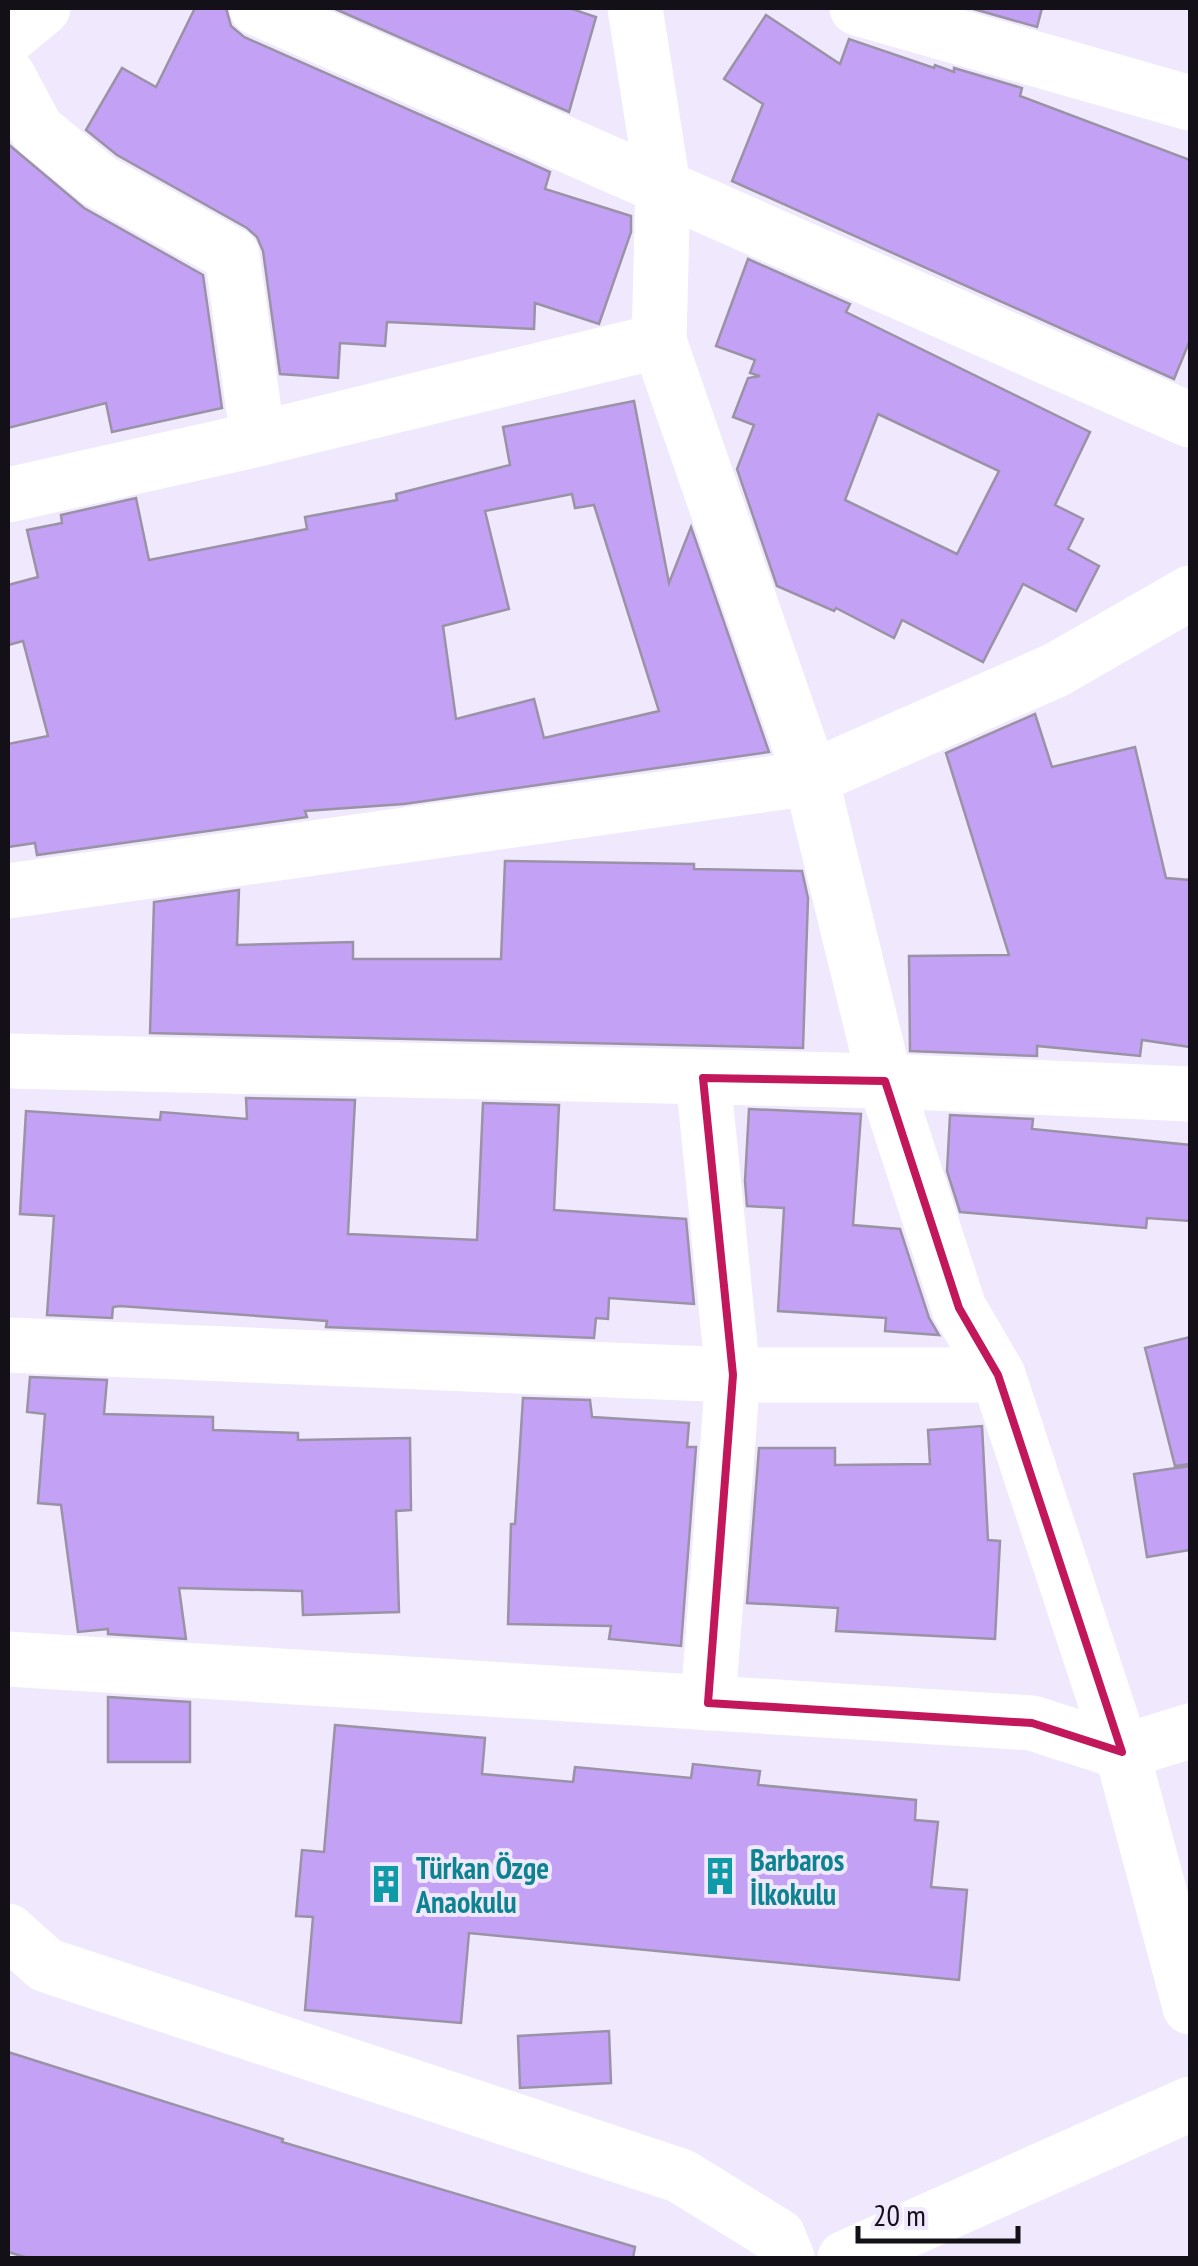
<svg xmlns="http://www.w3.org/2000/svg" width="1198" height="2266" font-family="'PT Sans Narrow',sans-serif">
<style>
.building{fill:#c3a1f5;stroke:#9a93a6;stroke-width:2.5;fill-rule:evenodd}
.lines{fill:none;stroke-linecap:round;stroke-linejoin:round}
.minor{stroke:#fff;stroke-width:55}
.marked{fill:none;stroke:#c2185b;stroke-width:8;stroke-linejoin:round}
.labels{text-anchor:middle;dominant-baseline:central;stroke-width:8;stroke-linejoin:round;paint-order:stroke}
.culture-label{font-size:30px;font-weight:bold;fill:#0d838f;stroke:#f0e8fd;text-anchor:start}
</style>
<rect width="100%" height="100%" fill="#f0e8fd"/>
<g class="building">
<path d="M195,8H226L231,26L244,37L550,172L545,189L631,216V232L599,324L535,303L534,329L387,322L385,346L340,343L338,378L280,374L263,251L257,237L247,228L117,155L86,130L122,68L156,87Z"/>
<path d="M333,8H569L596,17L569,112Z"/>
<path d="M970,8H1042L1037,27Z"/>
<path d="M766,15L840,64L849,39L934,68L935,65L954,72V68L1022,88L1020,96L1190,160V340L1174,379L732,181L763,104L724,79Z"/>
<path d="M8,144L84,208L203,275L222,408L112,432L106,403L8,428Z"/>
<path d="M748,259L850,304L846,312L1090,432L1055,505L1083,519L1068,549L1099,566L1076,611L1023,584L983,662L902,620L894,638L836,608L834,611L777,586L737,469L754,425L733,417L748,378L760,376L750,373L755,360L716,346ZM878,414L999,471L957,554L845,500Z"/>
<path d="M634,401L669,583L691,527L769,752L404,804L305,811L307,817L37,855L35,843L8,847V744L48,736L23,641L8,645V585L38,577L27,530L62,523L61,515L136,498L149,560L307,529L305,517L397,500L396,494L510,465L503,427ZM572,494L575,508L594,505L659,711L544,738L534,699L456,719L443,626L509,609L485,511Z"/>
<path d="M1035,714L1052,767L1135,747L1166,878L1190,880V1047L1142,1040L1140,1056L1037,1046V1056L910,1051L909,956L1009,955L946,753Z"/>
<path d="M505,861L694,864V869L802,871L808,898L803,1048L150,1033L154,902L239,890L237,945L353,942V959H501Z"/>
<path d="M246,1098L355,1100L348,1234L477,1240L483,1103L559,1105L554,1210L686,1219L694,1304L609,1298L608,1319L596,1318L594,1338L326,1327L327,1321L120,1306L113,1307L112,1318L47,1315L54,1216L20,1214L26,1111L160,1120L161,1112L247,1119Z"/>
<path d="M749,1109L861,1114L853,1225L900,1229L929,1318L939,1335L885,1331L886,1318L778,1311L784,1208L747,1206L745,1181Z"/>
<path d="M950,1115L1033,1119L1032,1129L1190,1145V1221L1147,1218L1146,1228L960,1212L947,1171Z"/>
<path d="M1190,1337V1464L1175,1466L1145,1348Z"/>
<path d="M30,1377L107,1380L104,1414L213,1417V1430L298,1433V1440L410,1438L411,1510L396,1511L399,1612L303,1615L302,1591L179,1588L186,1639L108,1634V1629L78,1632L61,1505L38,1503L45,1414L27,1412Z"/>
<path d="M523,1398L590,1400L592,1417L689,1423L687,1447H696L681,1646L609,1639L611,1626L508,1624L511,1524H515Z"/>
<path d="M982,1426L988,1540L1000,1541L995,1639L836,1631L838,1608L747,1603L759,1448H835V1465L930,1464L928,1430Z"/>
<path d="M1190,1466V1550L1147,1557L1134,1474Z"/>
<path d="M108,1697L190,1702V1762H108Z"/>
<path d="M335,1725L485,1738L482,1774L573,1782L575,1767L691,1778L693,1764L760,1771L758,1785L916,1800L915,1820L938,1822L931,1887L967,1890L959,1980L469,1933L461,2023L305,2010L313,1917L296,1916L302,1850L324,1852Z"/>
<path d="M609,2031L611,2083L520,2088L518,2036Z"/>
<path d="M8,2052L283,2139L282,2142L635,2247L633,2258H28L8,2252Z"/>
</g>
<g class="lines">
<g class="minor">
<path d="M257,8L1190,420"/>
<path d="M635,8L663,186L659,341L811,778L885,1081L959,1308L998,1375L1122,1752L1190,2007"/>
<path d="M857,8L1190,103"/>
<path d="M8,37L43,8"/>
<path d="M8,76L37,130L99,181L232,255L258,439"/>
<path d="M8,495L258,439L659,341"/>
<path d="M8,891L811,778L1056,670L1190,593"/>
<path d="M8,1061L885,1081L1190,1094"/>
<path d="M703,1078L733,1375L708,1703"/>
<path d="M8,1345L733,1375H998"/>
<path d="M8,1659L1032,1723L1122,1752L1190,1731"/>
<path d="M8,1931L46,1965L681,2176L778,2236L787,2258"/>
<path d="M845,2258L1190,2104"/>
</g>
</g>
<path class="marked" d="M703,1078L885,1081L959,1308L998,1375L1122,1752L1032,1723L708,1703L733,1375Z"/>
<defs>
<g id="building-bare" transform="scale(3)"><path d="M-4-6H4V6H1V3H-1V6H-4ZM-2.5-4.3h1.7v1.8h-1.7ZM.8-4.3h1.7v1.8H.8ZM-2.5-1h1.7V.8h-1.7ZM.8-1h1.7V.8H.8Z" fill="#0f9aa8" stroke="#f0e8fd" stroke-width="2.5" paint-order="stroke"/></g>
</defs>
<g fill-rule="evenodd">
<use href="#building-bare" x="720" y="1876"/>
<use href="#building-bare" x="386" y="1884"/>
</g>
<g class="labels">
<g class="culture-label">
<text x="750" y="1859">Barbaros<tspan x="750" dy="34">İlkokulu</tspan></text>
<text x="416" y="1867">Türkan Özge<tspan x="416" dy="34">Anaokulu</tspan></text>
</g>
</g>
<rect width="1198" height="2266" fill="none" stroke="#131017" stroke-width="20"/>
<path d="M858 2226v15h160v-15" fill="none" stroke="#131017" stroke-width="5"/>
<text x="873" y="2226" font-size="30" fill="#131017" stroke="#f0e8fd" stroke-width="8" paint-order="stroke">20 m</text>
</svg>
